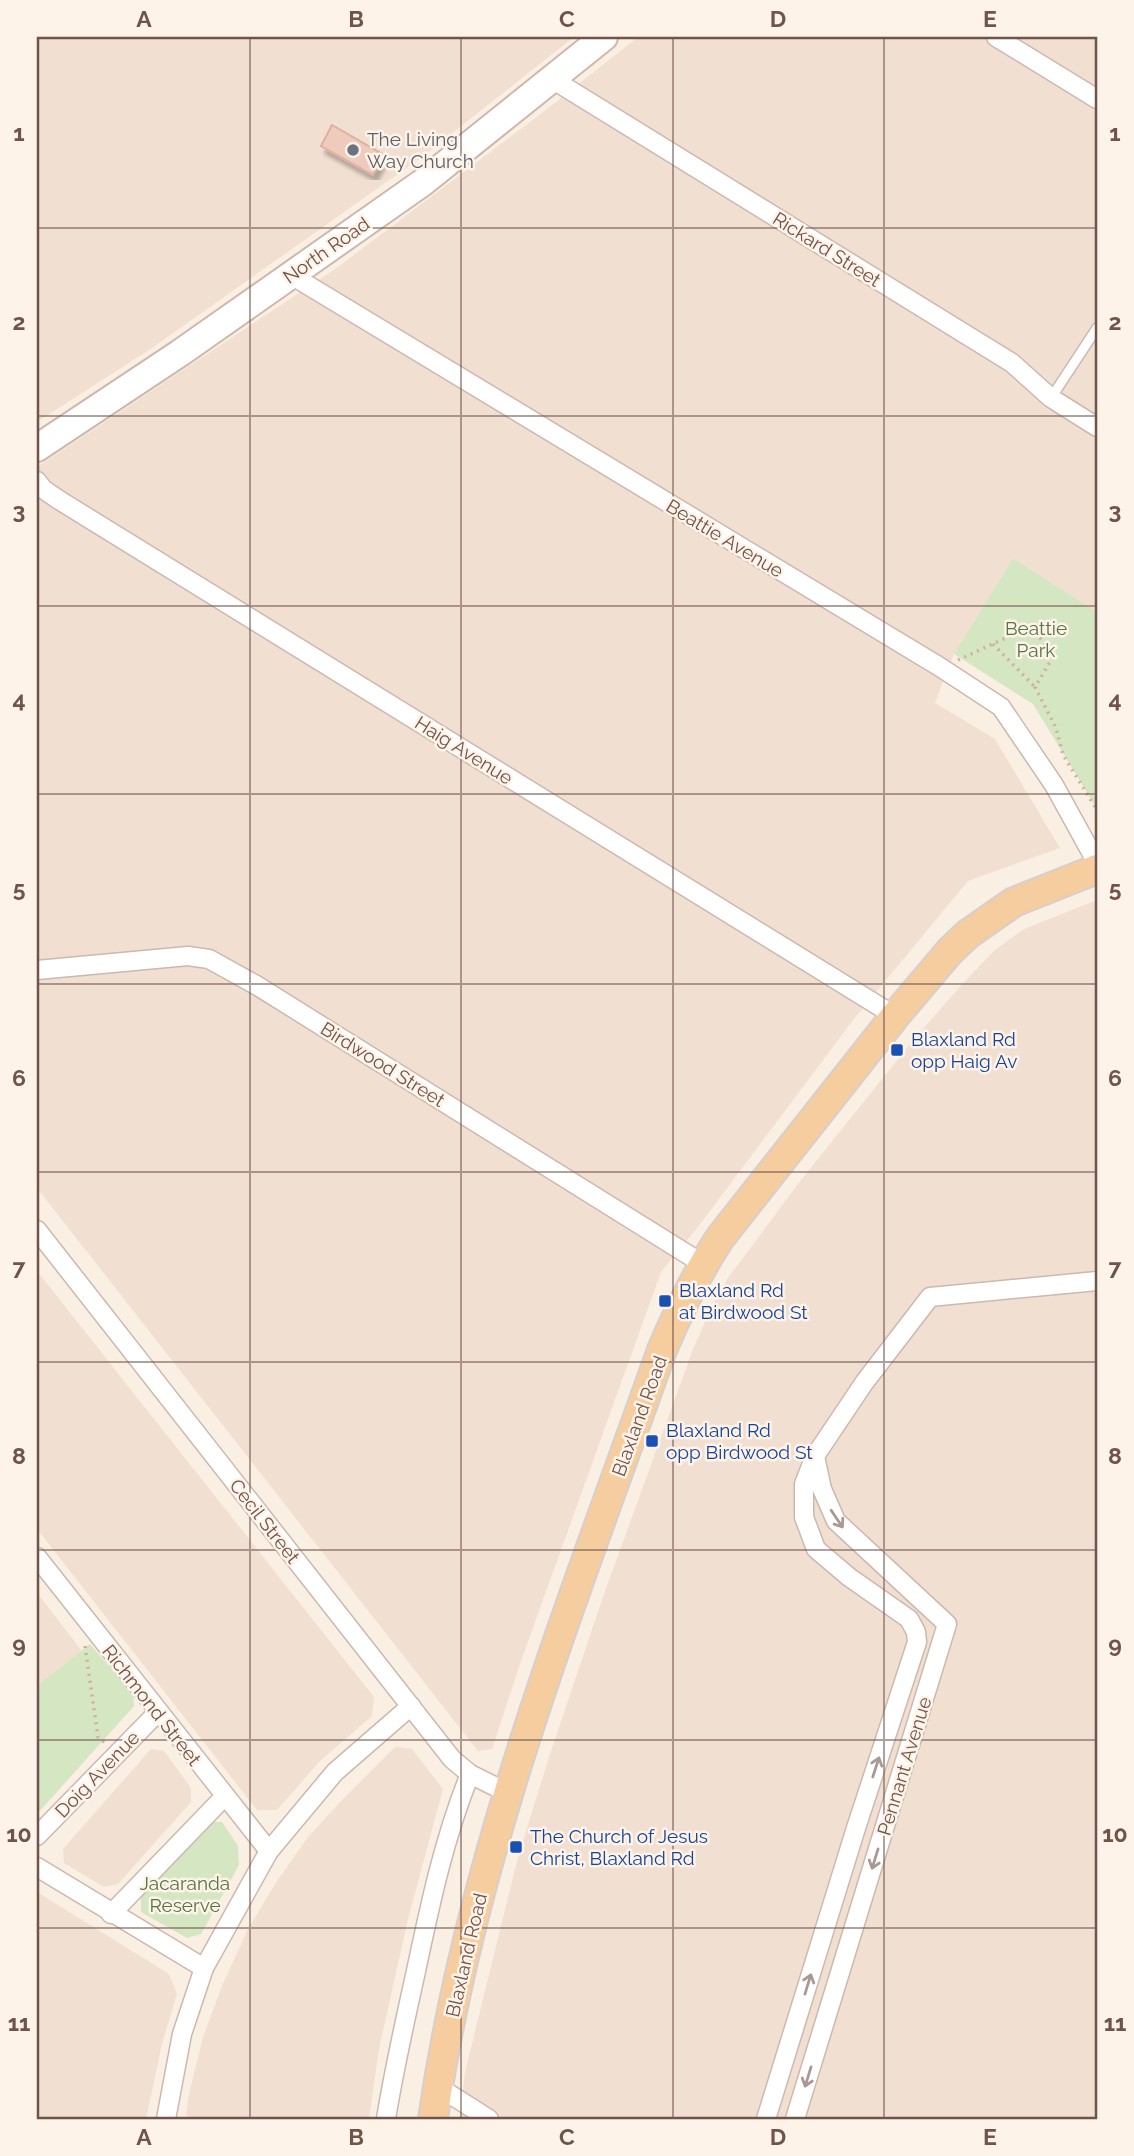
<svg xmlns="http://www.w3.org/2000/svg" width="1134" height="2156" font-family="Raleway,sans-serif">
<style>
.residential{fill:#f1e0d2}
.green{fill:#d4e6c2}
.building{fill:#eecbbc;stroke:#dfb09e;stroke-width:2;filter:url(#shadow)}
.lines{fill:none;stroke-linecap:round;stroke-linejoin:round}
.lane-casing{stroke:#cdb8ad;stroke-width:12}
.street-casing{stroke:#cdb8ad;stroke-width:21}
.secondary-casing{stroke:#cfb7ab;stroke-width:30}
.primary-casing{stroke:#d7cfcd;stroke-width:32}
.path{stroke:#d2aea0;stroke-width:3.5;stroke-dasharray:2 5;stroke-linecap:butt}
.lane{stroke:#fff;stroke-width:9}
.street{stroke:#fff;stroke-width:18}
.secondary{stroke:#fff;stroke-width:26}
.primary{stroke:#f5cd9f;stroke-width:28}
.oneway{stroke:#a99893}
.grid{fill:none;stroke:#70544b;stroke-width:2;stroke-opacity:0.55}
.worship-dot{fill:#6b7280;stroke:#fef3e8;stroke-width:2.5}
.transit-dot{fill:#1a4fb4;stroke:#fef3e8;stroke-width:2.5}
.labels{text-anchor:middle;dominant-baseline:central;stroke-width:5;stroke-linejoin:round;paint-order:stroke}
.worship-label{font-size:19px;fill:#5b616d;stroke:#fef3e8;text-anchor:start}
.street-label{font-size:19px;fill:#70544b;stroke:#fef3e8}
.park-label{font-size:19px;fill:#577543;stroke:#fef3e8}
.transit-label{font-size:19px;fill:#164399;stroke:#fef3e8;text-anchor:start}
.neatline{fill:none;stroke:#70544b;stroke-width:2.5}
.grid-label{font-size:23px;text-anchor:middle;font-weight:bold;fill:#70544b}
</style>
<defs>
<filter id="shadow"><feDropShadow dx="4" dy="7" stdDeviation="2" flood-color="#0004"/></filter>
</defs>
<rect width="100%" height="100%" fill="#faefe3"/>
<g class="residential">
<path d="M37,37H574L422,157L152,348L37,422Z"/>
<path d="M638,37H1097V612L1013,558L954,654L935,703L995,739L1060,848L968,881L853,1020L698,1227L661,1272L520,1664L492,1749L478,1751L37,1188V467L338,267L547,109Z"/>
<path d="M1097,900V2119H460L465,2072L518,1857L549,1757L604,1594L693,1349L714,1302L728,1278L801,1180L915,1038L966,980L995,950L1024,929Z"/>
<path d="M37,1271L374,1697L372,1716L320,1761L277,1810H257L37,1529Z"/>
<path d="M37,1593L82,1651L37,1686Z"/>
<path d="M395,1747L412,1749L443,1789L408,1919L379,2049L369,2119H192L186,2115L189,2094L203,2037L222,1986L247,1931L275,1884L308,1837L345,1797Z"/>
<path d="M151,1749L164,1751L191,1788V1802L118,1884L104,1887L64,1863L63,1849Z"/>
<path d="M37,1892L169,1974L177,1994L162,2044L146,2119H37Z"/>
</g>
<g class="green">
<path d="M1013,558L1097,612V809L1033,704L954,654Z"/>
<path d="M90,1644L133,1694L134,1706L37,1814V1686Z"/>
<path d="M206,1822H222L238,1846L239,1865L201,1934L187,1938L141,1912V1894Z"/>
</g>
<path class="building" d="M332,125L384,155L373,175L321,146Z"/>
<g class="lines">
<g class="lane-casing">
<path id="lane" d="M1051,398L1097,328"/>
</g>
<g class="street-casing">
<g id="street">
<path d="M996,37L1097,99"/>
<path d="M552,79L1012,363L1051,398L1097,427"/>
<path d="M291,275L940,667L1001,707L1054,785L1097,863"/>
<path d="M37,481L43,489L59,500L895,1016"/>
<path d="M37,970L188,956L209,959L256,985L703,1264"/>
<path d="M37,1230L452,1759L470,1774L508,1793"/>
<path d="M37,1557L269,1851"/>
<path d="M37,1836L158,1712"/>
<path d="M37,1867L204,1968"/>
<path d="M111,1914L225,1796"/>
<path d="M437,2086L489,2119"/>
<path d="M166,2119L182,2034L204,1968L269,1851L335,1772L411,1706"/>
<path d="M386,2119C394,2069 405,2021 416,1971C430,1905 444,1838 470,1774"/>
<path d="M766,2119L856,1828L917,1642L916,1632L909,1619L849,1577L816,1549L804,1517V1484L815,1456L864,1383L930,1297L1097,1281"/>
<path d="M795,2119L947,1624L836,1521L822,1489L815,1456"/>
</g>
</g>
<g class="secondary-casing">
<path id="secondary" d="M37,448L180,353L422,183L604,37"/>
</g>
<g class="primary-casing">
<path id="primary" d="M433,2119C471,1854 573,1601 662,1350C679,1310 697,1273 720,1238L895,1016L950,951L968,934L1014,902L1097,869"/>
</g>
<g class="path">
<path d="M993,644L1035,687"/>
<path d="M958,660L1025,629C1041,636 1049,644 1050,662L1035,687L1056,728L1063,755L1097,810"/>
<path d="M85,1646L98,1737L105,1743"/>
</g>
<use href="#lane" class="lane"/>
<use href="#street" class="street"/>
<use href="#secondary" class="secondary"/>
<use href="#primary" class="primary"/>
</g>
<defs><path id="oneway-shaft" d="M-6 0H5M1.5-3L5.5 0L1.5 3" fill="none" stroke-width="1.6" stroke-linecap="round" stroke-linejoin="round" transform="scale(1.75)"/></defs>
<g class="oneway">
<use href="#oneway-shaft" transform="translate(837 1519) rotate(56)"/>
<use href="#oneway-shaft" transform="translate(876 1767) rotate(-72)"/>
<use href="#oneway-shaft" transform="translate(875 1859) rotate(107)"/>
<use href="#oneway-shaft" transform="translate(808 1984) rotate(-73)"/>
<use href="#oneway-shaft" transform="translate(808 2077) rotate(107)"/>
</g>
<path class="grid" d="M250,37V2119M461,37V2119M673,37V2119M884,37V2119M37,228H1097M37,416H1097M37,606H1097M37,794H1097M37,984H1097M37,1172H1097M37,1362H1097M37,1550H1097M37,1740H1097M37,1928H1097"/>
<circle class="worship-dot" cx="353" cy="150" r="7"/>
<g class="transit-dot">
<rect x="890" y="1043" width="14" height="14" rx="3.5"/>
<rect x="658" y="1294" width="14" height="14" rx="3.5"/>
<rect x="645" y="1434" width="14" height="14" rx="3.5"/>
<rect x="509" y="1840" width="14" height="14" rx="3.5"/>
</g>
<g class="labels">
<g class="worship-label">
<text x="367" y="139">The Living<tspan x="367" dy="22">Way Church</tspan></text>
</g>
<g class="street-label">
<text transform="translate(827 249) rotate(32)">Rickard Street</text>
<text transform="translate(326 250) rotate(-35)">North Road</text>
<text transform="translate(725 538) rotate(31)">Beattie Avenue</text>
<text transform="translate(464 750) rotate(32)">Haig Avenue</text>
<text transform="translate(383 1064) rotate(32)">Birdwood Street</text>
<text transform="translate(639 1416) rotate(-70)">Blaxland Road</text>
<text transform="translate(265 1521) rotate(52)">Cecil Street</text>
<text transform="translate(152 1705) rotate(52)">Richmond Street</text>
<text transform="translate(904 1766) rotate(-73)">Pennant Avenue</text>
<text transform="translate(97 1774) rotate(-46)">Doig Avenue</text>
<text transform="translate(466 1955) rotate(-77)">Blaxland Road</text>
</g>
<g class="park-label">
<text x="1036" y="628">Beattie<tspan x="1036" dy="22">Park</tspan></text>
<text x="185" y="1883">Jacaranda<tspan x="185" dy="22">Reserve</tspan></text>
</g>
<g class="transit-label">
<text x="911" y="1039">Blaxland Rd<tspan x="911" dy="22">opp Haig Av</tspan></text>
<text x="679" y="1290">Blaxland Rd<tspan x="679" dy="22">at Birdwood St</tspan></text>
<text x="666" y="1430">Blaxland Rd<tspan x="666" dy="22">opp Birdwood St</tspan></text>
<text x="530" y="1836">The Church of Jesus<tspan x="530" dy="22">Christ, Blaxland Rd</tspan></text>
</g>
</g>
<rect width="1134" height="2156" fill="none" stroke="#fef3e8" stroke-width="77"/>
<rect x="38" y="38" width="1058" height="2080" class="neatline"/>
<g class="grid-label">
<text x="144" y="27">A</text>
<text x="356" y="27">B</text>
<text x="567" y="27">C</text>
<text x="778" y="27">D</text>
<text x="990" y="27">E</text>
<text x="19" y="141">1</text>
<text x="1115" y="141">1</text>
<text x="19" y="330">2</text>
<text x="1115" y="330">2</text>
<text x="19" y="519">3</text>
<text x="1115" y="519">3</text>
<text x="19" y="708">4</text>
<text x="1115" y="708">4</text>
<text x="19" y="897">5</text>
<text x="1115" y="897">5</text>
<text x="19" y="1086">6</text>
<text x="1115" y="1086">6</text>
<text x="19" y="1275">7</text>
<text x="1115" y="1275">7</text>
<text x="19" y="1464">8</text>
<text x="1115" y="1464">8</text>
<text x="19" y="1653">9</text>
<text x="1115" y="1653">9</text>
<text x="19" y="1842">10</text>
<text x="1115" y="1842">10</text>
<text x="19" y="2031">11</text>
<text x="1115" y="2031">11</text>
<text x="144" y="2145">A</text>
<text x="356" y="2145">B</text>
<text x="567" y="2145">C</text>
<text x="778" y="2145">D</text>
<text x="990" y="2145">E</text>
</g>
</svg>
